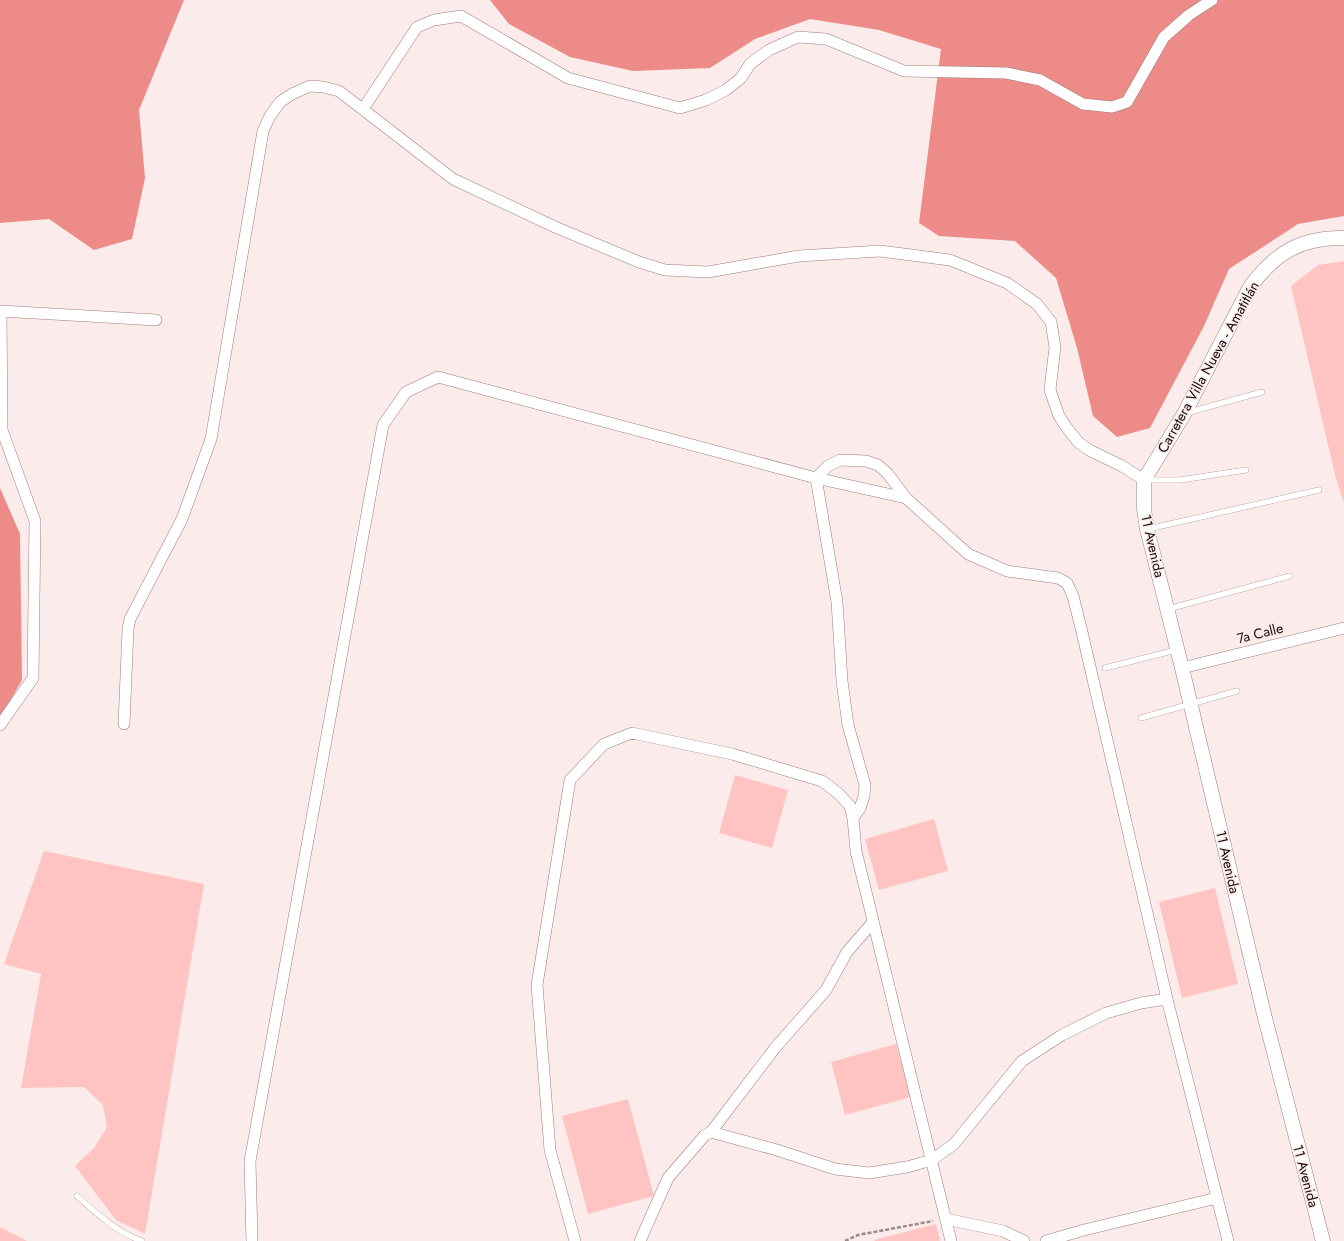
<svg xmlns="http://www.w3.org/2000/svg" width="1344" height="1241" font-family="Jost,sans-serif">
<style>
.green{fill:#ffc4c1}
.forest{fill:#ed8b88}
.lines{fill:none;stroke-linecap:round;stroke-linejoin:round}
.service-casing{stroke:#9d7d7b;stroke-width:6}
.minor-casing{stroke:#9d7d7b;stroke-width:12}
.tertiary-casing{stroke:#9d7d7b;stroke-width:15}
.path{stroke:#988b8a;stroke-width:2.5;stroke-dasharray:4 2;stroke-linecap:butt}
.service{stroke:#fff;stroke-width:5.5}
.minor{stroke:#fff;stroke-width:11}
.tertiary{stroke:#fff;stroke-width:14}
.labels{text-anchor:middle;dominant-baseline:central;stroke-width:3;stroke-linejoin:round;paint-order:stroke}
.street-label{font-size:14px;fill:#160b0a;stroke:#fbeceb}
</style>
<rect width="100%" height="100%" fill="#fbeceb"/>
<g class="green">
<path d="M1344,261V503L1335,475L1291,286L1318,265Z"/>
<path d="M735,775L788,790L772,848L719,833Z"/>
<path d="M934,819L948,871L879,890L865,839Z"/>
<path d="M44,851L204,884L145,1234L116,1220L75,1166L94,1148L107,1127L103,1105L84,1087L21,1088L41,974L4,964Z"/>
<path d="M1215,888L1238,984L1182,998L1159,902Z"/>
<path d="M896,1044L911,1097L845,1115L831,1062Z"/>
<path d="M628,1099L654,1196L588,1214L562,1116Z"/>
<path d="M936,1224L940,1241H875L874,1240Z"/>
<path d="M0,1227L27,1241H0Z"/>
</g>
<g class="forest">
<path d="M0,0H184L139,110L145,178L132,239L94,250L49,219L0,223Z"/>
<path d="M490,0H1344V216L1298,224L1229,269L1204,326L1150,428L1117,437L1093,416L1077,348L1056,278L1015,241L939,236L919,223L941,49L879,30L810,19L755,39L710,68L633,71L570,57L509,24Z"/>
<path d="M0,488L20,534L22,680L0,718Z"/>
</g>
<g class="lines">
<g class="service-casing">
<g id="service">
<path d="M1186,413L1262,392"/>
<path d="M1145,480H1180L1246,470"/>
<path d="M1148,529L1319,490"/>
<path d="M1168,609L1290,576"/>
<path d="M1105,668L1176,650"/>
<path d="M1141,718L1237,691"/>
<path d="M77,1196C96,1213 118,1233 142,1241"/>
</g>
</g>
<g class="minor-casing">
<g id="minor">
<path d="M363,109L417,27L434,20L461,16L568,78L680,108L706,100L726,90L741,78L750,64L769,50L798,37L826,39L904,71L1006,73L1040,80L1083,104L1112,107L1127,102L1164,37L1189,15L1212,0"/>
<path d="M1182,668L1344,628"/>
<path d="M124,724L128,629L130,619L182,519L211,439L263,131L270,116L280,102L292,94L310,86L323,87L339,91L453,179L555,227L639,262L665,270L708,272L799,256L880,251L950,260L1007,283L1037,304L1051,322L1055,347L1050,390L1059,416L1067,428L1078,442L1089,450L1122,466L1144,480"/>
<path d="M0,725L33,678L35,521L2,430L1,311L156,320"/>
<path d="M853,818L860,808L864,796L865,785L848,725L842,681L837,602L816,478L906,498"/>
<path d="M711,1132L775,1048L826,990L847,952L873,922"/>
<path d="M946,1219L1003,1231L1024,1241"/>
<path d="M252,1241L250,1161L383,425L406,392L438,377L816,478L828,466L840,460L866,461L878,465L888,474L906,498L968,554L1007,571L1058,578L1067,583L1073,596L1082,632L1167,999L1228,1241"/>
<path d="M575,1241L550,1150L537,985L570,780L604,744L632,733L732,754L822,781L838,793L850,806L853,818L856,851L951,1241"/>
<path d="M640,1241L668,1178L705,1135L711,1132L777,1150L835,1169L869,1173L907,1167L932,1160L954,1144L1022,1061L1062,1035L1106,1013L1141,1003L1167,999"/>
<path d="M1046,1241L1084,1230L1217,1198"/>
</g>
</g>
<g class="tertiary-casing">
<path id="tertiary" d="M1323,1241L1264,1014L1182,668L1147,529L1144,509V480L1184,414L1250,287C1275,253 1301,237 1344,238"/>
</g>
<path class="path" d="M845,1241L858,1235L933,1221"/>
<use href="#service" class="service"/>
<use href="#minor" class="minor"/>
<use href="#tertiary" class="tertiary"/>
</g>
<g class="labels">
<g class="street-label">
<text transform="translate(1208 367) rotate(-61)">Carretera Villa Nueva - Amatitlán</text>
<text transform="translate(1153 546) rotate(77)">11 Avenida</text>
<text transform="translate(1260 633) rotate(-14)">7a Calle</text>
<text transform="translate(1228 862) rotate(77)">11 Avenida</text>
<text transform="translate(1306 1176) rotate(75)">11 Avenida</text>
</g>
</g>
</svg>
